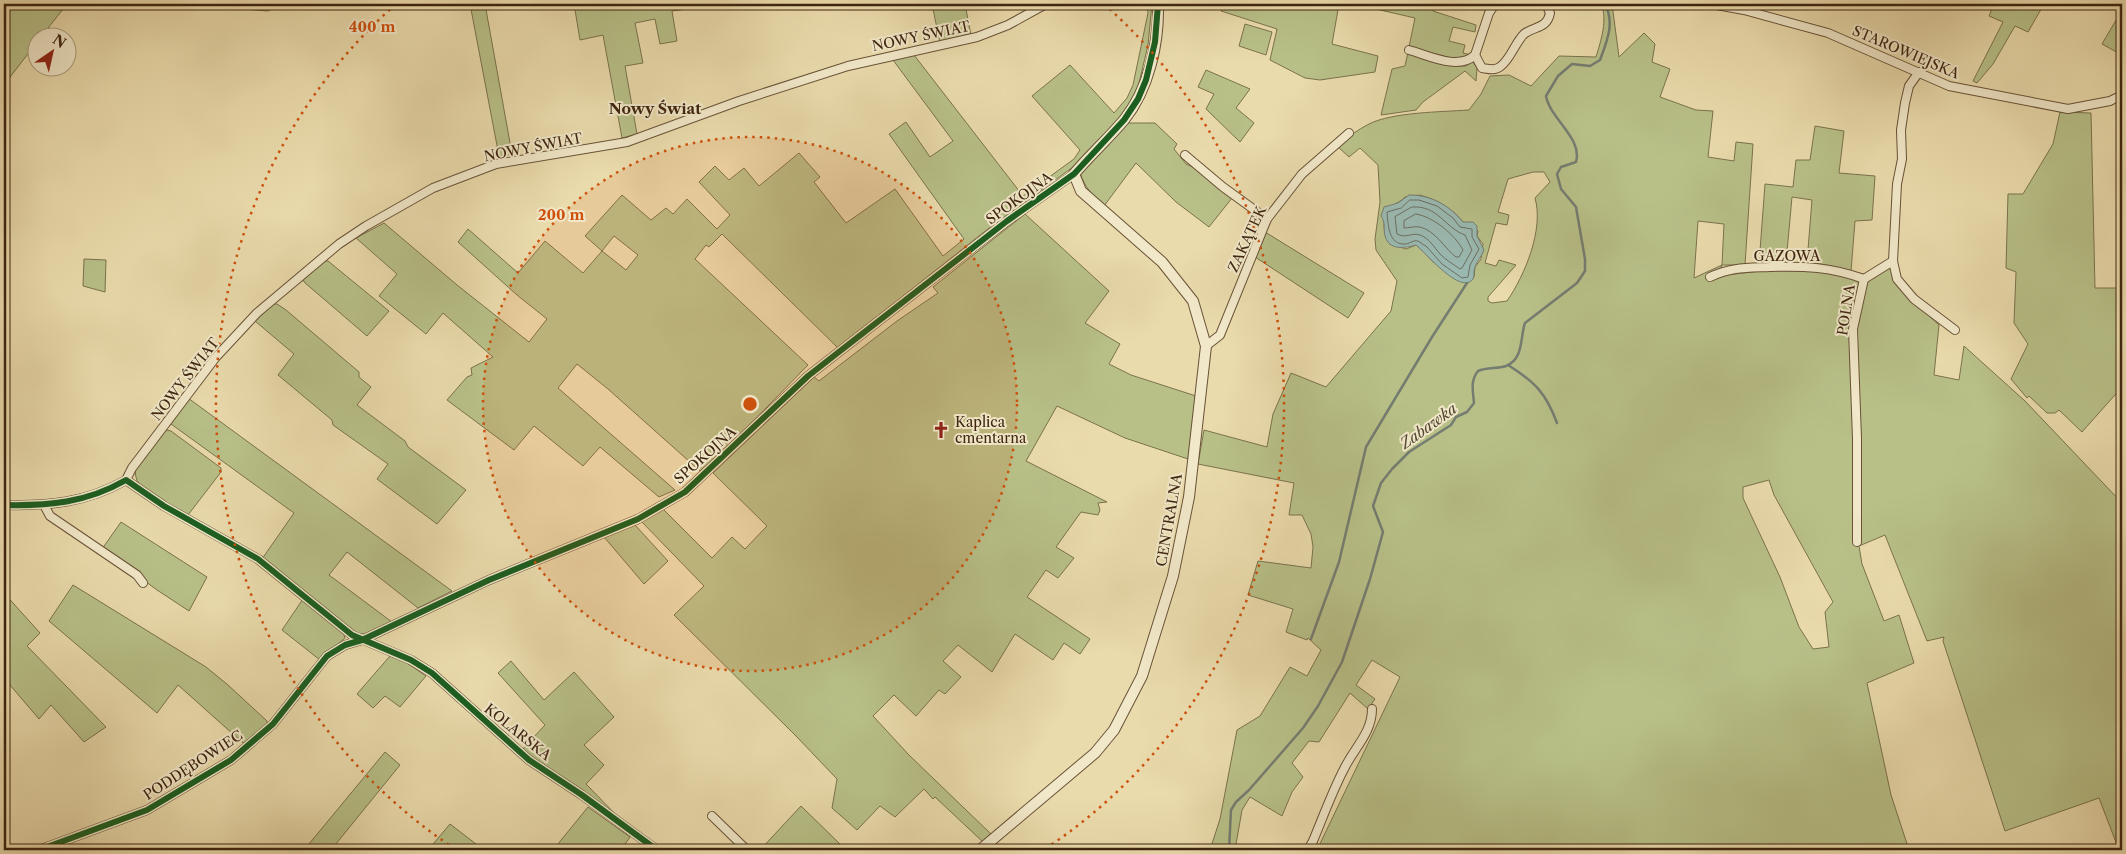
<svg xmlns="http://www.w3.org/2000/svg" width="2126" height="854" font-family="'Libre Caslon Text',serif">
<style>
.green{fill:#b8c088;stroke:#7b724c;fill-rule:evenodd}
.water{fill:#9ab9b1;stroke:#757d71}
.lines{fill:none;stroke-linecap:round;stroke-linejoin:round}
.shore{stroke:#6c6e60;stroke-width:1}
.stream{stroke:#757d71;stroke-width:2.5}
.minor-casing{stroke:#695237;stroke-width:10}
.tertiary-casing{stroke:#695237;stroke-width:12}
.minor{stroke:#f1e8c9;stroke-width:8}
.tertiary{stroke:#f1e8c9;stroke-width:10}
.cycleway-casing{stroke:#f1e8c9;stroke-width:9}
.cycleway{stroke:#1b5e20;stroke-width:6}
.ring{fill:none;stroke:#ce510d;stroke-width:2.5;stroke-dasharray:2.5 5}
.labels{text-anchor:middle;dominant-baseline:central;stroke-width:4;stroke-linejoin:round;paint-order:stroke}
.street-label{font-size:14px;fill:#3e2410;stroke:#f1e8c9}
.poi-label{font-size:14px;fill:#3e2410;stroke:#f1e8c9;text-anchor:start}
.neighbourhood-label{font-size:15px;font-weight:bold;fill:#3e2410;stroke:#f1e8c9}
.water-label{font-size:15px;font-style:italic;fill:#554938;stroke:#f1e8c9}
.centre{fill:#ce510d;stroke:#f1e8c9;stroke-width:2.5}
.ring-label{font-size:15px;text-anchor:middle;font-weight:bold;fill:#ce510d;stroke:#f1e8c9;stroke-width:4;stroke-linejoin:round;paint-order:stroke}
</style>
<rect width="100%" height="100%" fill="#eadbac"/>
<filter id="stains"><feTurbulence type="fractalNoise" baseFrequency=".004" numOctaves="4"/><feColorMatrix values="0 0 0 0 .2 0 0 0 0 .09 0 0 0 0 .02 0 0 0 .5 -.17"/></filter>
<radialGradient id="worn" r=".72"><stop offset=".6" stop-color="#630" stop-opacity="0"/><stop offset="1" stop-color="#630" stop-opacity=".3"/></radialGradient>
<g class="green">
<path d="M4,4H67L41,37L38,38L37,42L4,85Z"/>
<path d="M208,4H280L268,11L218,7Z"/>
<path d="M470,4H485L512,154L499,156Z"/>
<path d="M574,4H686L687,9L672,11L677,41L660,44L655,19L635,23L643,63L625,66L637,134L622,138L603,35L580,40Z"/>
<path d="M932,4H965L971,35L940,43Z"/>
<path d="M1147,4H1152L1148,45L1139,83L1136,95L1117,121L1073,167L984,232L838,348L722,234L709,247L706,245L695,259L808,365L731,444L700,471L608,389L577,364L558,388L675,490L659,497L600,447L583,466L534,426L514,450L447,400L467,377L472,375L471,368L493,357L443,313L426,334L379,296L397,274L356,238L384,223L457,285L529,342L547,319L517,295L458,242L468,229L518,273L545,241L583,273L602,251L585,236L622,195L651,220L666,208L673,214L687,199L717,229L730,215L699,182L715,166L729,180L744,168L759,186L799,153L820,177L814,182L846,223L895,189L943,256L964,239L889,134L906,122L930,157L953,141L893,60L914,55L1023,196L1074,159L1080,150L1032,96L1070,65L1114,113L1127,98L1133,85L1148,13ZM614,236L638,255L626,270L602,251Z"/>
<path d="M1223,4H1339L1332,44L1378,56L1375,72L1320,80L1305,78L1270,60L1277,29L1221,11Z"/>
<path d="M1354,4H1434L1433,11L1476,25L1475,32L1453,27L1449,41L1465,45L1463,53L1471,55L1459,60L1409,47L1415,18Z"/>
<path d="M1601,4H1612L1619,57L1644,33L1655,44L1652,62L1670,69L1660,97L1696,110L1713,111L1708,157L1734,161L1736,142L1753,144L1745,265H1722L1718,276C1754,272 1801,264 1837,273C1846,275 1854,279 1863,282L1886,268L1891,269L1897,286L1939,325L1934,375L1959,380L1964,346L2025,401L2122,503V850H2119L2099,798L2005,831L1943,641L1944,637L1927,641L1885,535L1859,546L1862,564L1884,621L1899,615L1914,663L1867,683L1891,795L1909,850H1317L1400,677L1372,660L1356,685L1375,699L1368,709L1350,693L1319,742L1309,741L1292,763L1303,777L1292,792L1282,816L1250,797L1242,810L1235,850H1210L1220,819L1237,730L1260,716L1290,667L1307,676L1321,650L1308,638L1307,640L1286,632L1293,609L1248,595L1258,561L1311,568L1313,547L1311,534L1302,515H1289L1294,483L1198,464L1204,430L1267,447L1273,414L1291,373L1326,387L1391,311L1397,281L1376,250L1375,239L1380,202L1378,165L1360,148L1349,157L1337,146C1347,138 1357,130 1369,124C1393,112 1441,112 1469,110L1481,94L1490,76L1509,75L1531,86L1559,56L1596,57C1601,40 1608,20 1601,4ZM1533,172H1544L1550,182L1535,198C1544,229 1525,275 1507,301L1492,303L1488,301V297L1516,265L1499,260L1496,266L1485,263L1496,223L1507,225L1509,215L1498,212L1508,179ZM1420,195C1437,200 1452,208 1463,222L1468,223L1478,231L1477,236L1483,244L1481,259L1475,267L1474,277L1433,262L1423,251L1416,245L1406,249L1389,243C1382,230 1382,218 1392,207C1396,202 1401,202 1405,197ZM1698,221L1724,224L1722,265L1694,278ZM1769,480L1774,495L1833,602L1825,612L1829,647L1813,649L1799,627L1780,577L1743,498V487Z"/>
<path d="M1994,4H2044L2028,32L2015,26L1993,64L1977,83L1973,81L2003,22L1989,16Z"/>
<path d="M2122,10V55L2102,44Z"/>
<path d="M1245,24L1272,32L1266,55L1239,46Z"/>
<path d="M1408,52L1456,66H1466L1472,61L1477,68L1476,81L1465,71L1423,102L1416,110L1381,115L1392,69L1405,66Z"/>
<path d="M1206,70L1250,89L1236,108L1254,123L1240,142L1206,109L1214,94L1198,87Z"/>
<path d="M2060,112L2091,113L2095,288H2122V387L2082,432L2059,410L2055,413H2047L2029,396L2027,398L2011,379L2028,344L2014,323L2016,272L2006,268L2008,194H2023L2053,144Z"/>
<path d="M1128,123H1155L1177,144L1174,149L1186,164L1195,168L1232,198L1209,227L1176,202L1136,163L1104,206C1093,196 1084,187 1080,172Z"/>
<path d="M1815,126L1844,131L1839,173L1875,176L1872,220L1855,221L1851,271L1832,266L1807,262L1812,200L1792,197L1786,263L1759,264L1765,184L1793,187L1796,160H1810Z"/>
<path d="M1025,214L1109,291L1085,323L1120,344L1109,364L1131,375L1196,396L1188,459L1125,438L1057,406L1026,461L1107,502L1098,503L1100,510L1098,515L1081,512L1056,547L1074,558L1058,578L1046,570L1027,597L1090,639L1080,654L1064,643L1053,660L1015,634L992,672L958,645L943,661L961,677L945,694L939,690L916,716L894,695L873,716L909,755L992,835L983,842L935,797L933,799L924,789L895,817L880,806L857,830L832,808L837,779L796,736L674,615L704,586L640,520L663,509L712,558L732,537L745,549L767,526L713,473L814,377L819,381L897,321L938,293L933,287Z"/>
<path d="M1265,232L1364,293L1348,318L1255,257Z"/>
<path d="M84,259L106,260L105,292L83,286Z"/>
<path d="M324,261H328L389,311L367,336L304,282L303,278Z"/>
<path d="M273,304H277L286,310L359,372V377L371,387L357,405L405,441L408,447L466,490L437,524L377,479L388,464L333,425L332,420L278,375L294,354L255,321Z"/>
<path d="M188,398L452,591L418,608L347,552L329,575L392,622L366,634H356L262,559L294,513L171,424Z"/>
<path d="M167,430L171,431L221,468V472L188,515C170,506 130,492 136,468L164,432Z"/>
<path d="M121,522L207,577L189,611L157,590L102,549Z"/>
<path d="M632,525H635L668,561L644,584L604,537Z"/>
<path d="M73,585L206,667L228,685L267,721V727L248,743H243L178,685L157,713L49,621Z"/>
<path d="M4,593L40,633L27,646L106,727L84,742L51,705L39,719L4,678Z"/>
<path d="M303,599L343,632L345,638L320,660L282,630Z"/>
<path d="M390,656L407,663L426,676L400,707L385,696L373,708L357,694Z"/>
<path d="M511,661L544,700L574,672L614,717L584,745L604,765L586,784L621,820L521,751L545,725L498,673Z"/>
<path d="M385,752L400,765L331,850H304Z"/>
<path d="M801,806L842,846L838,850H760Z"/>
<path d="M588,807L630,837L621,850H553Z"/>
<path d="M450,824L476,844L472,850H428Z"/>
</g>
<path class="water" d="M1409,195C1431,195 1449,205 1463,222H1473L1477,226V236L1484,250C1482,256 1477,261 1475,267C1473,271 1475,275 1473,279C1461,296 1425,252 1416,245C1405,248 1389,251 1385,236C1383,228 1386,223 1381,216L1384,207L1398,203Z"/>
<g class="lines">
<g class="shore">
<path d="M1410,200H1419L1437,206L1453,218L1460,227L1472,229V237L1479,249L1470,265L1468,277L1462,278L1442,264L1427,247L1418,241C1413,240 1411,243 1406,244C1388,246 1388,223 1387,212L1401,208Z"/>
<path d="M1412,207C1438,205 1445,228 1465,235L1472,250L1462,268L1460,269C1453,264 1446,260 1440,254C1434,247 1429,238 1420,235C1411,232 1407,239 1397,234L1395,217Z"/>
<path d="M1416,214C1434,217 1455,235 1463,250L1459,257H1456C1444,248 1436,231 1420,227C1414,226 1409,228 1404,228V221Z"/>
</g>
<g class="stream">
<path d="M1508,365C1535,382 1546,393 1557,423"/>
<path d="M1311,639L1339,562L1366,447L1432,337L1467,283"/>
<path d="M1229,850L1231,810L1236,802L1249,790L1303,728L1318,706L1342,662L1370,579L1383,532L1373,506L1381,483L1392,469L1409,452L1451,425L1456,417L1467,412L1474,403C1473,391 1470,381 1478,371C1487,367 1497,369 1506,366C1524,359 1520,337 1525,323L1577,283L1585,271V259L1576,207L1561,189L1557,174L1561,167L1576,162C1583,138 1550,119 1546,96L1558,76L1572,64L1590,66L1600,60C1607,41 1615,23 1605,4"/>
</g>
<g class="minor-casing">
<g id="minor">
<path d="M1711,4L1744,10L1828,33L1949,86L2068,109L2110,101L2122,95"/>
<path d="M1409,50C1428,55 1458,71 1475,55L1489,13L1495,4"/>
<path d="M1475,55L1482,68C1489,69 1495,71 1501,66C1511,58 1515,43 1524,34C1534,26 1547,29 1550,13L1546,4"/>
<path d="M1919,72L1909,86L1905,103L1901,130L1902,159L1897,184L1893,261L1897,279L1914,299L1955,330"/>
<path d="M1185,155L1223,187L1267,219"/>
<path d="M1710,277C1732,267 1746,268 1770,267C1805,266 1831,267 1864,279"/>
<path d="M1206,346L1220,335L1267,219L1302,174L1349,133"/>
<path d="M126,480L132,468L216,357L257,313L339,244L366,226L433,188L496,164L627,142L739,101L848,66L977,37L1008,25L1046,4"/>
<path d="M126,480L164,506L258,559L352,635L411,660L432,673L529,760L582,795L657,850"/>
<path d="M4,505C48,506 86,503 126,480"/>
<path d="M44,505L50,516L137,575L143,583"/>
<path d="M1857,542V439L1853,329L1864,279L1893,261"/>
<path d="M712,816L747,850"/>
<path d="M39,850L147,810L231,760L273,724L327,656L345,645L362,640L489,580L638,519L685,492L808,376L1007,221L1074,174"/>
<path d="M1302,850L1309,848L1313,841C1323,817 1332,792 1344,769C1354,748 1372,733 1372,709"/>
</g>
</g>
<g class="tertiary-casing">
<path id="tertiary" d="M980,850L1095,753L1114,730L1142,676L1155,634L1173,576L1189,497L1206,346L1193,301L1162,262L1081,191L1074,174C1090,155 1108,139 1124,120C1149,89 1159,43 1158,4"/>
</g>
<use href="#minor" class="minor"/>
<use href="#tertiary" class="tertiary"/>
<g class="cycleway-casing">
<g id="cycleway">
<path d="M4,505C48,506 86,503 126,480L164,506L258,559L352,635L411,660L432,673L529,760L582,795L657,850"/>
<path d="M39,850L147,810L231,760L273,724L327,656L345,645L362,640L489,580L638,519L685,492L808,376L1007,221L1074,174L1124,120L1138,99L1146,80L1155,42L1158,4"/>
</g>
</g>
<use href="#cycleway" class="cycleway"/>
</g>
<circle cx="750" cy="404" r="267" fill="#ce510d" fill-opacity=".12"/>
<g class="ring">
<circle cx="750" cy="404" r="267"/>
<path d="M455 849A534 534 0 0 1 396 4M1104 4A534 534 0 0 1 1045 849"/>
</g>
<defs>
<g id="church-bare" transform="scale(1.35)"><path d="M-1.2-6h2.4v3.5h3.3v2.4h-3.3V6h-2.4V-.1h-3.3v-2.4h3.3Z" fill="#8f2418" stroke="#f1e8c9" stroke-width="2.5" paint-order="stroke"/></g>
</defs>
<g fill-rule="evenodd">
<use href="#church-bare" x="941" y="430"/>
</g>
<g class="labels">
<g class="street-label">
<text transform="translate(921 36) rotate(-12)">NOWY ŚWIAT</text>
<text transform="translate(1906 52) rotate(23)">STAROWIEJSKA</text>
<text transform="translate(533 147) rotate(-11)">NOWY ŚWIAT</text>
<text transform="translate(1019 198) rotate(-36)">SPOKOJNA</text>
<text transform="translate(1247 239) rotate(-65)">ZAKĄTEK</text>
<text x="1787" y="256">GAZOWA</text>
<text transform="translate(1846 310) rotate(-81)">POLNA</text>
<text transform="translate(185 379) rotate(-52)">NOWY ŚWIAT</text>
<text transform="translate(705 455) rotate(-42)">SPOKOJNA</text>
<text transform="translate(1169 520) rotate(-80)">CENTRALNA</text>
<text transform="translate(518 732) rotate(39)">KOLARSKA</text>
<text transform="translate(193 765) rotate(-33)">PODDĘBOWIEC</text>
</g>
<g class="poi-label">
<text x="955" y="422">Kaplica<tspan x="955" dy="16">cmentarna</tspan></text>
</g>
<g class="neighbourhood-label">
<text x="655" y="108">Nowy Świat</text>
</g>
<g class="water-label">
<text transform="translate(1428 426) rotate(-36)">Zabawka</text>
</g>
</g>
<circle cx="750" cy="404" r="8" class="centre"/>
<g class="ring-label">
<text x="372" y="32">400 m</text>
<text x="561" y="220">200 m</text>
</g>
<rect width="2126" height="854" fill="none" stroke="#eadbac" stroke-width="20"/>
<rect x="5" y="5" width="2116" height="844" fill="none" stroke="#3e2410" stroke-width="2.5"/>
<rect x="10" y="10" width="2106" height="834" fill="none" stroke="#3e2410"/>
<g transform="translate(52 52) rotate(34)"><circle r="24" fill="#f1e8c9" stroke="#a99a7f"/>
<path d="M0-4L9 19L0 12L-9 19Z" fill="#8f2418"/>
<text y="-8" font-size="14" font-weight="bold" text-anchor="middle" fill="#3e2410">N</text>
</g>
<rect width="100%" height="100%" filter="url(#stains)"/>
<rect width="100%" height="100%" fill="url(#worn)"/>
</svg>
